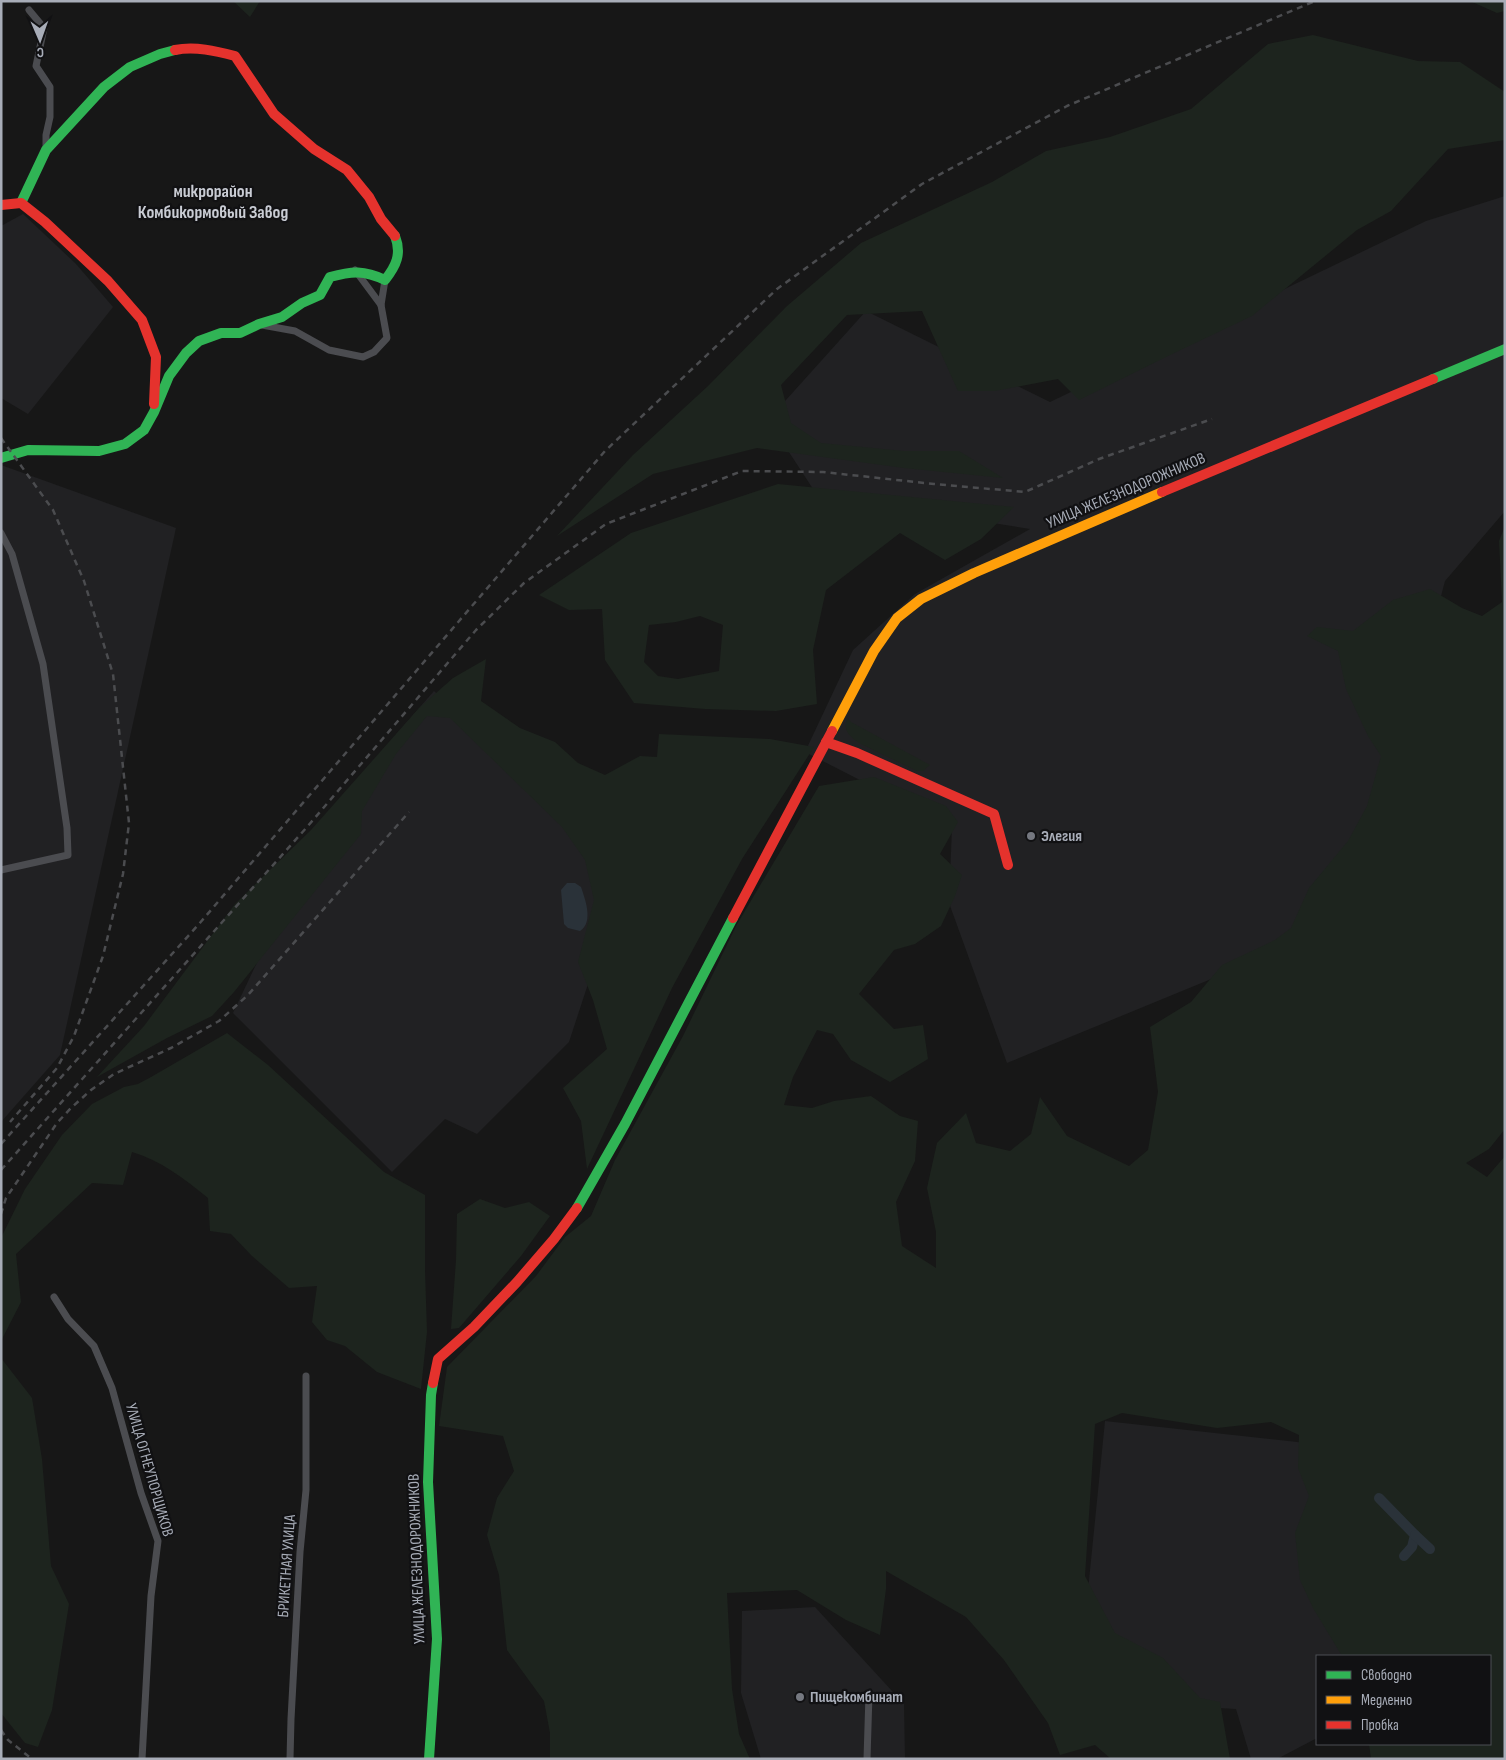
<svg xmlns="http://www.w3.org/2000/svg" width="1506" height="1760" font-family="'Sofia Sans Condensed',sans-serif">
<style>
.built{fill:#212123}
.green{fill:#1d241e;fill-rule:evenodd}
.water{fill:#2a3239}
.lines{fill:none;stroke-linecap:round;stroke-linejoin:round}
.canal{stroke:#2a3239;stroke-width:10}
.street{stroke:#4b4c50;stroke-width:7}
.fast{stroke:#30b455;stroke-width:10}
.slow{stroke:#ff9f0a;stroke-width:10}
.jam{stroke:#e5322d;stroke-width:10}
.rail{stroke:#4b4c4f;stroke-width:2.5;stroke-dasharray:6 5;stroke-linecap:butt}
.poi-dot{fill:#757880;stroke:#111113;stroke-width:2}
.labels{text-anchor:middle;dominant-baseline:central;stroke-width:4.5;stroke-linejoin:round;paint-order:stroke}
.street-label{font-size:16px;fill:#a8adb8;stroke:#111113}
.poi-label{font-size:16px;font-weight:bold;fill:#a8adb8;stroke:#111113;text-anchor:start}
.neighbourhood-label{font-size:18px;font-weight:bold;fill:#c9ccd4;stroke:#111113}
</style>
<rect width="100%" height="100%" fill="#171717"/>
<g class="built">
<path d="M1505,196V511L1445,581L1357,919L1007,1063L949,903L952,827L805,752L853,650L915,594L1030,529L817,495L768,420L866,311L1050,402L1426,221Z"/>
<path d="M23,214L76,264L113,307L28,414L1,398V226Z"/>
<path d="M1,465L176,528L60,1055L1,1122Z"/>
<path d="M434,691L625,871L569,1042L477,1134L445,1119L392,1172L233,1013L328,813Z"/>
<path d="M1105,1421L1397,1453L1381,1656H1317V1738L1277,1759H1251L1236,1709L1184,1706L1080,1670Z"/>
<path d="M815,1607L904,1704L905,1759H761L741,1693L742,1611Z"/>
</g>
<g class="green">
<path d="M233,1H260L250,17Z"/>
<path d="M1470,1H1505V11L1497,13Z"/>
<path d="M1313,35L1418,61L1460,62L1505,92V140L1448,149L1391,211L1357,230L1252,316L1168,356L1079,400L1058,379L995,391H958L922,311L847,315L781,385L791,423L821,443L904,451H959L1003,478L904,468L757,448L653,474L557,536L633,455L708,386L787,306L861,243L992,182L1046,151L1110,137L1191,109L1268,44Z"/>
<path d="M778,484L1014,507L981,539L945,560L900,533L826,590L813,650L817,704L776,711L705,709L634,703L605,660L602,609L569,610L539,595L631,533ZM700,616L723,625L719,671L678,679L658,676L644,662L649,625L676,622Z"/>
<path d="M1505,526V1129L1489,1149L1466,1163L1487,1177L1505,1156V1759H1371L1369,1744H1490V1656H1342L1313,1608L1300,1580L1295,1533L1309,1496L1298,1468L1299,1435L1271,1422L1217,1428L1122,1413L1095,1424L1085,1576L1115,1633L1163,1658L1200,1698L1220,1702L1230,1759H1111L1095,1745L1060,1755L1048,1723L1004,1660L966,1617L886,1571V1589L880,1635L846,1620L797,1590L727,1593L732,1689L739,1734L750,1759H550V1733L544,1701L507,1650L499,1575L487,1535L497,1498L514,1471L503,1436L439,1426L447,1367L536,1276L565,1237L591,1216L615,1160L683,1036L736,926L819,786L874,777L946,806L958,822L940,854L962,875L955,896L941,926L915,944L894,950L859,994L894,1029L923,1025L928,1059L890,1082L851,1060L833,1034L817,1030L793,1077L784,1105L812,1108L834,1101L871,1096L900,1116L918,1121L915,1161L896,1202L902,1246L936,1268V1232L927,1188L937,1143L966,1113L976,1143L1010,1151L1031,1134L1040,1097L1067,1136L1129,1166L1148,1150L1158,1092L1150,1027L1191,1002L1222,965L1275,940L1291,928L1309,888L1348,841L1367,806L1381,756L1368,736L1346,689L1338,651L1307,636L1317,627L1353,631L1393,600L1430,589L1462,608L1482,616L1502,602L1499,541Z"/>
<path d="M486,659L481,701L520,728L555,742L578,763L605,775L640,756L657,757L659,734L770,739L814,747L742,859L672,988L587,1169L581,1121L563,1088L607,1049L593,1000L578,962L594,900L585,860L562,827L450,718L427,716L396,754L362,811L361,834L234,992L212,1016L167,1038L97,1077L144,1026L235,904L311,830L419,708L453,678Z"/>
<path d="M848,718L851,722L930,765L923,771H917L861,744C851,738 841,730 848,718Z"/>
<path d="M227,1033L268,1065L384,1172L425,1195V1270L427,1332L421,1389L377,1372L345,1346L327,1340L312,1322L317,1286L289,1288L252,1256L231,1234L210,1231L208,1198C185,1179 160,1160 132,1152L123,1185L92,1183L16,1254L21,1302L1,1341V1238L25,1189L62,1135L92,1104L124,1087L138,1084L151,1077Z"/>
<path d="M480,1199L505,1208L529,1202L550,1216L521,1256L459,1328L451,1329L456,1260L457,1214Z"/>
<path d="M1,1358L32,1398L42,1459L51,1566L69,1604L52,1710L38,1747L25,1743L1,1713Z"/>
</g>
<path class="water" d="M567,883H575L581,887C585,899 594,922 580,931L568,928L564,924L561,890Z"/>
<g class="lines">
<g class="canal">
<path d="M1379,1498L1415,1535L1412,1547L1404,1556"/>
<path d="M1415,1535L1430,1549"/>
</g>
<g class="street">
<path d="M29,10L44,28L36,66L50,87V117L46,135V150"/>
<path d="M381,305L385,280"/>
<path d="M262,325L295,331L329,350L363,357L374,352L387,338L381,305L355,270"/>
<path d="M1,533L12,554L43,664L67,828L68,855L1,870"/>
<path d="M54,1297L68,1319L94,1346L112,1388L141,1493L158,1541L151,1596L142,1759"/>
<path d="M290,1759L291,1719L300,1552L306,1490V1376"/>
<path d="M867,1759L869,1694"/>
</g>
<g class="fast">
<path d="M21,203L46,150L104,87L130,67L160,54L175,50"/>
<path d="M1433,379L1505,349"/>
<path d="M1,458L28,450L99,451L125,444L144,430L154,412L169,376L186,353L199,341L221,333H240L259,324L282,317L302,303L320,295L330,277C352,271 364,270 385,280C396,266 402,254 395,236"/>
<path d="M577,1208L625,1124L733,918"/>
<path d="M429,1759L437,1639L428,1482L431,1395L433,1383"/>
</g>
<path class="slow" d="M832,731L874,651L897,618L921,599L974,573L1162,492"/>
<g class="jam">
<path d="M175,50C195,46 216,51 235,56L274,114L314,149L347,170L369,197L381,219L395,236"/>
<path d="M1,205L21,203L45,222L108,281L142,320L156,357L154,404"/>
<path d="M1162,492L1433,379"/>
<path d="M826,742L857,753L994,814L1008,865"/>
<path d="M733,918L832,731"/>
<path d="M433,1383L438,1359L474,1327L517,1282L554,1239L577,1208"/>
</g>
<g class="rail">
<path d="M1,438L53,510L84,581L113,674L129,823L123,874L103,956L74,1036L57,1068L10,1122"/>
<path d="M1,1144L199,924L605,451L777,289L922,184L1067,106L1315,1"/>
<path d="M1,1170L307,827L476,630L524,583L606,524L742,471L823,472L934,484L1025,492L1099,459L1212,419"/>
<path d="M1,1214L6,1198L57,1123L71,1108L91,1090L114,1074L171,1048L219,1021L248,995L409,812"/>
<path d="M1,1730L8,1740L32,1759"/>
</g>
</g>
<g class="poi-dot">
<circle cx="1031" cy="836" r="5"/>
<circle cx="800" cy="1697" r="5"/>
</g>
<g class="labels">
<g class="street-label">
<text transform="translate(1126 491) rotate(-23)">УЛИЦА ЖЕЛЕЗНОДОРОЖНИКОВ</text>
<text transform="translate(149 1470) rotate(74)">УЛИЦА ОГНЕУПОРЩИКОВ</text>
<text transform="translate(417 1559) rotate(-92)">УЛИЦА ЖЕЛЕЗНОДОРОЖНИКОВ</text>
<text transform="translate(287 1566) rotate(-86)">БРИКЕТНАЯ УЛИЦА</text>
</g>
<g class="poi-label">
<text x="1041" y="836">Элегия</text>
<text x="810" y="1697">Пищекомбинат</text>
</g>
<g class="neighbourhood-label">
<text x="213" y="191">микрорайон<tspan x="213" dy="21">Комбикормовый Завод</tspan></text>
</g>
</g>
<rect width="1506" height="1760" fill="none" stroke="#a8adb8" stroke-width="5"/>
<rect x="1316" y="1655" width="175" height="90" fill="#111113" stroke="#4d4f55"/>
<rect x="1326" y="1671" width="25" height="8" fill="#30b455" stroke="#4d4f55"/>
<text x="1361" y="1680" font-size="15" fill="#a8adb8">Свободно</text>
<rect x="1326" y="1696" width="25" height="8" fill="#ff9f0a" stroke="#4d4f55"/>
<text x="1361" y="1705" font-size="15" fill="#a8adb8">Медленно</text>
<rect x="1326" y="1721" width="25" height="8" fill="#e5322d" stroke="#4d4f55"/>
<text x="1361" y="1730" font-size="15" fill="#a8adb8">Пробка</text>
<g transform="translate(40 40) rotate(178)" stroke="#111113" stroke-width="4" paint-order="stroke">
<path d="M0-4L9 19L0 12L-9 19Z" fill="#a8adb8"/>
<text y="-8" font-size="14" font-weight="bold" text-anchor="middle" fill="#a8adb8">С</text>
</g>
</svg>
